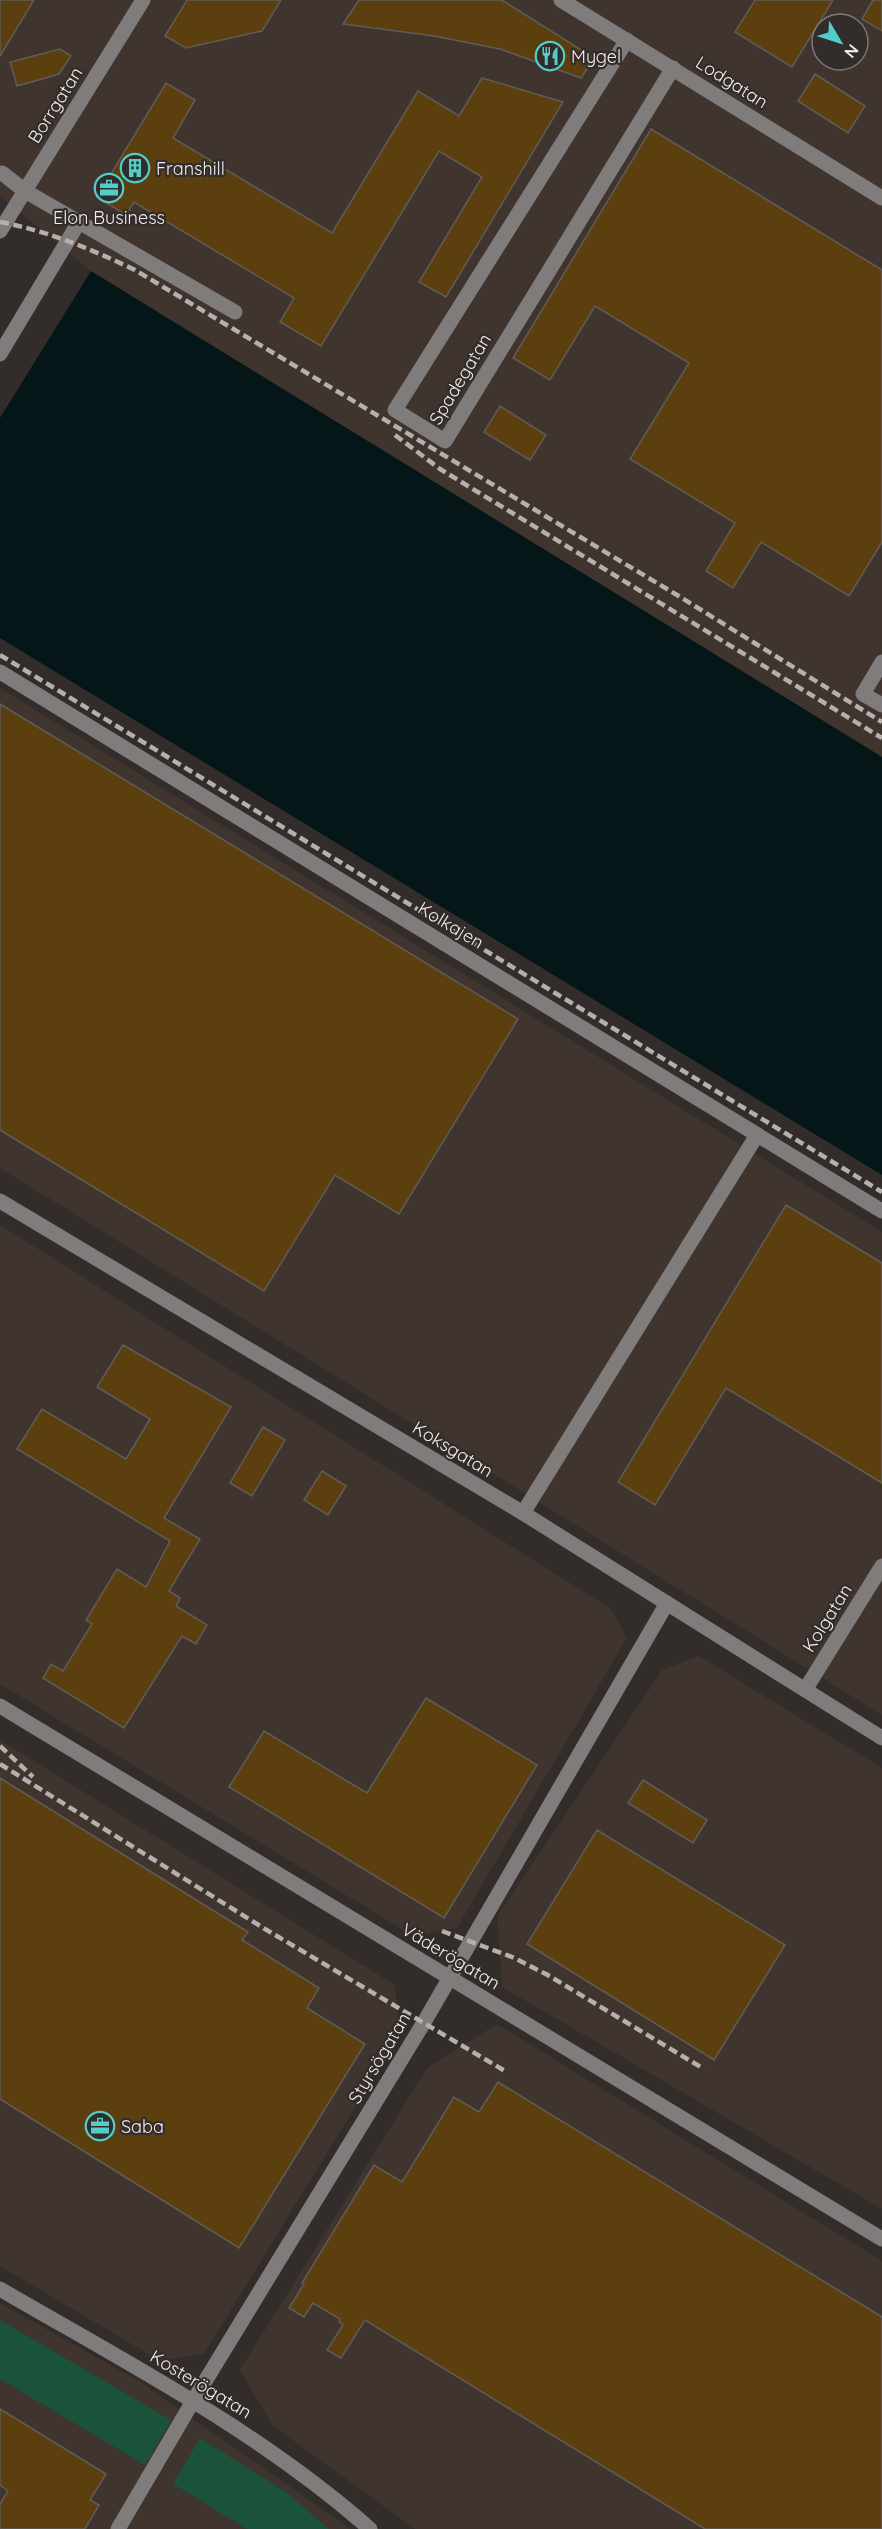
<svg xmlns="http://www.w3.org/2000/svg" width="882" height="2529" font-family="Quicksand,sans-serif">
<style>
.built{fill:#3f342e;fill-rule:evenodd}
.green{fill:#1a523c}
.water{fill:#041617}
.building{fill:#5c3f0f;stroke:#605c57;stroke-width:1.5}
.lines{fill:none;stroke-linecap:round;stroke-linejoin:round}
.minor{stroke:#807c7c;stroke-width:15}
.rail{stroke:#b5b0ae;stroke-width:4.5;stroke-dasharray:9 4.5;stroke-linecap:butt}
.labels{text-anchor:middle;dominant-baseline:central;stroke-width:4.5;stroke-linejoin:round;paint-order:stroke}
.poi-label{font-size:18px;fill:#f1edeb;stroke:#322c2a;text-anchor:start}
.street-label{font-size:18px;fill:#f1edeb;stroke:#322c2a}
</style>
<rect width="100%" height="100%" fill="#322c2a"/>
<g class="built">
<path d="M5,0H882V757L91,271L0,196V8ZM822,24H858V60H822Z"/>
<path d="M0,688L882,1232V1715L0,1168Z"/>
<path d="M0,1225L610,1608L627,1638L457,1928L413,1936L0,1684Z"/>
<path d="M699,1656L882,1768V2209L502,1987L497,1917L662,1670Z"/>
<path d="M0,1740L395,1985L400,2034L204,2354L160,2361L0,2266Z"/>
<path d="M497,2024L882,2261V2529H415L273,2426L240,2370L427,2068Z"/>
<path d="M0,2303L139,2381L351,2529H0Z"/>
</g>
<g class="green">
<path d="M0,2320L171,2420L145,2465L0,2379Z"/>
<path d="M200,2438L286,2492L329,2529H247L173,2484Z"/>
</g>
<path class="water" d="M91,271L882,757V1175L0,638V418Z"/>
<g class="building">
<path d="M0,0H34L0,56Z"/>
<path d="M187,0H281L262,31L186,48L165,36Z"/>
<path d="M359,0H502L594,58L581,78L500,49L434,36L343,24Z"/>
<path d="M755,0H833L792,67L735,32Z"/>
<path d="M873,0H882V31L862,19Z"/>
<path d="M60,49L71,56L59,74L17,86L10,62Z"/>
<path d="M815,74L865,106L848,133L798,101Z"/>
<path d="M482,78L563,102L446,297L419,282L482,177L439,151L321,346L280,322L294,298L134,202L126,215L97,197L166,83L195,100L173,138L332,233L418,91L459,116Z"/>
<path d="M651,129L882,270V542L849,596L761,542L733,588L706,571L735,523L630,459L689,363L595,306L550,380L513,358Z"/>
<path d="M500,406L546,435L530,460L484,432Z"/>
<path d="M0,704L518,1019L399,1214L335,1175L264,1291L0,1130Z"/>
<path d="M786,1205L882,1263V1483L726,1388L655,1505L618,1482Z"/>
<path d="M123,1345L231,1407L164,1518L200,1539L169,1591L180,1598L176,1606L207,1625L196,1644L182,1636L124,1728L43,1678L51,1664L63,1671L92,1624L86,1620L117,1569L146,1587L170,1541L17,1449L42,1409L126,1459L150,1419L97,1387Z"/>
<path d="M263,1427L285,1440L252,1496L230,1483Z"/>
<path d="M322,1471L346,1486L328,1515L304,1500Z"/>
<path d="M426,1698L537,1765L444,1918L229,1787L264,1731L367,1793Z"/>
<path d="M0,1778L248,1932L242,1940L319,1988L307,2008L365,2044L239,2248L0,2099Z"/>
<path d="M643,1780L707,1820L693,1843L628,1803Z"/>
<path d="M597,1830L785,1945L714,2060L527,1944Z"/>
<path d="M498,2082L882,2317V2529H705L365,2320L341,2358L327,2350L343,2325L339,2322L340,2319L313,2303L304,2317L289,2308L304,2284L302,2283L374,2165L402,2182L454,2097L479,2112Z"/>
<path d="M0,2409L106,2474L90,2500L99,2505L85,2529H0V2504L8,2491L0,2485Z"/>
</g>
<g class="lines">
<g class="minor">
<path d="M561,0L882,198"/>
<path d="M627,40L395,410L445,441L673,68"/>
<path d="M2,173L25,191L235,312"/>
<path d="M0,231L143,0"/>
<path d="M0,354L79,222"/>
<path d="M882,662L863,694L882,705"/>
<path d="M0,672L882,1211"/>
<path d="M0,1201L523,1513L882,1738"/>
<path d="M523,1513L757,1135"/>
<path d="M805,1690L882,1566"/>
<path d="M0,1706L882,2239"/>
<path d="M0,2289C127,2363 259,2431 370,2529"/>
<path d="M118,2529L193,2401L423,2024L667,1603"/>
</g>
<g class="rail">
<path d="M0,222C48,231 91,249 135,270L677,595L882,722"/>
<path d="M395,435L440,469L882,738"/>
<path d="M0,655L882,1192"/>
<path d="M0,1746L33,1777"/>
<path d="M0,1764L265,1929L505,2071"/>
<path d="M442,1931L512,1957L546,1974L704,2069"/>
</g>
</g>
<defs>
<g id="restaurant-ring" transform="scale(1.5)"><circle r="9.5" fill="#322c2a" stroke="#53cdc9" stroke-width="1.5"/><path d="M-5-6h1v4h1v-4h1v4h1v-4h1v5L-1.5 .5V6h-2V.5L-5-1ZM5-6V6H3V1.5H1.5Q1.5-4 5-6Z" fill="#53cdc9"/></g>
<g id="building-ring" transform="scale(1.5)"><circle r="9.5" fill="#322c2a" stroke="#53cdc9" stroke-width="1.5"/><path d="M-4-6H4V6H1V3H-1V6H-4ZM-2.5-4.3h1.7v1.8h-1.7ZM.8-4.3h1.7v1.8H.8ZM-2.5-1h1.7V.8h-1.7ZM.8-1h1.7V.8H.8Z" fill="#53cdc9"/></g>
<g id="office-ring" transform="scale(1.5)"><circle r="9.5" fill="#322c2a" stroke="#53cdc9" stroke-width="1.5"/><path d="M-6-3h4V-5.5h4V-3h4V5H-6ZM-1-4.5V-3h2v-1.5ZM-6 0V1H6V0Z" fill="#53cdc9"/></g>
</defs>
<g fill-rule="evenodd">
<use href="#restaurant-ring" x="550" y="56"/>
<use href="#building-ring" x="135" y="168"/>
<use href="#office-ring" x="109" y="188"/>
<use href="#office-ring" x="100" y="2126"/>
</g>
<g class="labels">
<g class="poi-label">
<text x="571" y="56">Mygel</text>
<text x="156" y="168">Franshill</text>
<text x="109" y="217" text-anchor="middle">Elon Business</text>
<text x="121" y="2126">Saba</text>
</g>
<g class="street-label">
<text transform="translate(732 82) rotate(32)">Lodgatan</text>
<text transform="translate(55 105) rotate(-58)">Borrgatan</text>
<text transform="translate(460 379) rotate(-59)">Spadegatan</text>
<text transform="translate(451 925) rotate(31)">Kolkajen</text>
<text transform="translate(453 1449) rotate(31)">Koksgatan</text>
<text transform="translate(827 1618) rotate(-58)">Kolgatan</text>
<text transform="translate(451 1956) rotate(31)">Väderögatan</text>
<text transform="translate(379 2058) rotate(-59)">Styrsögatan</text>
<text transform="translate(201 2384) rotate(31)">Kosterögatan</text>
</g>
</g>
<g transform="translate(840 42) rotate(129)"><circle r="28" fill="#322c2a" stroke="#7e7977" stroke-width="1.5"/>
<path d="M0-4.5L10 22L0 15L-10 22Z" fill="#53cdc9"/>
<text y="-9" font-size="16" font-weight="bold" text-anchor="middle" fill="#f1edeb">N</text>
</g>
</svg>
